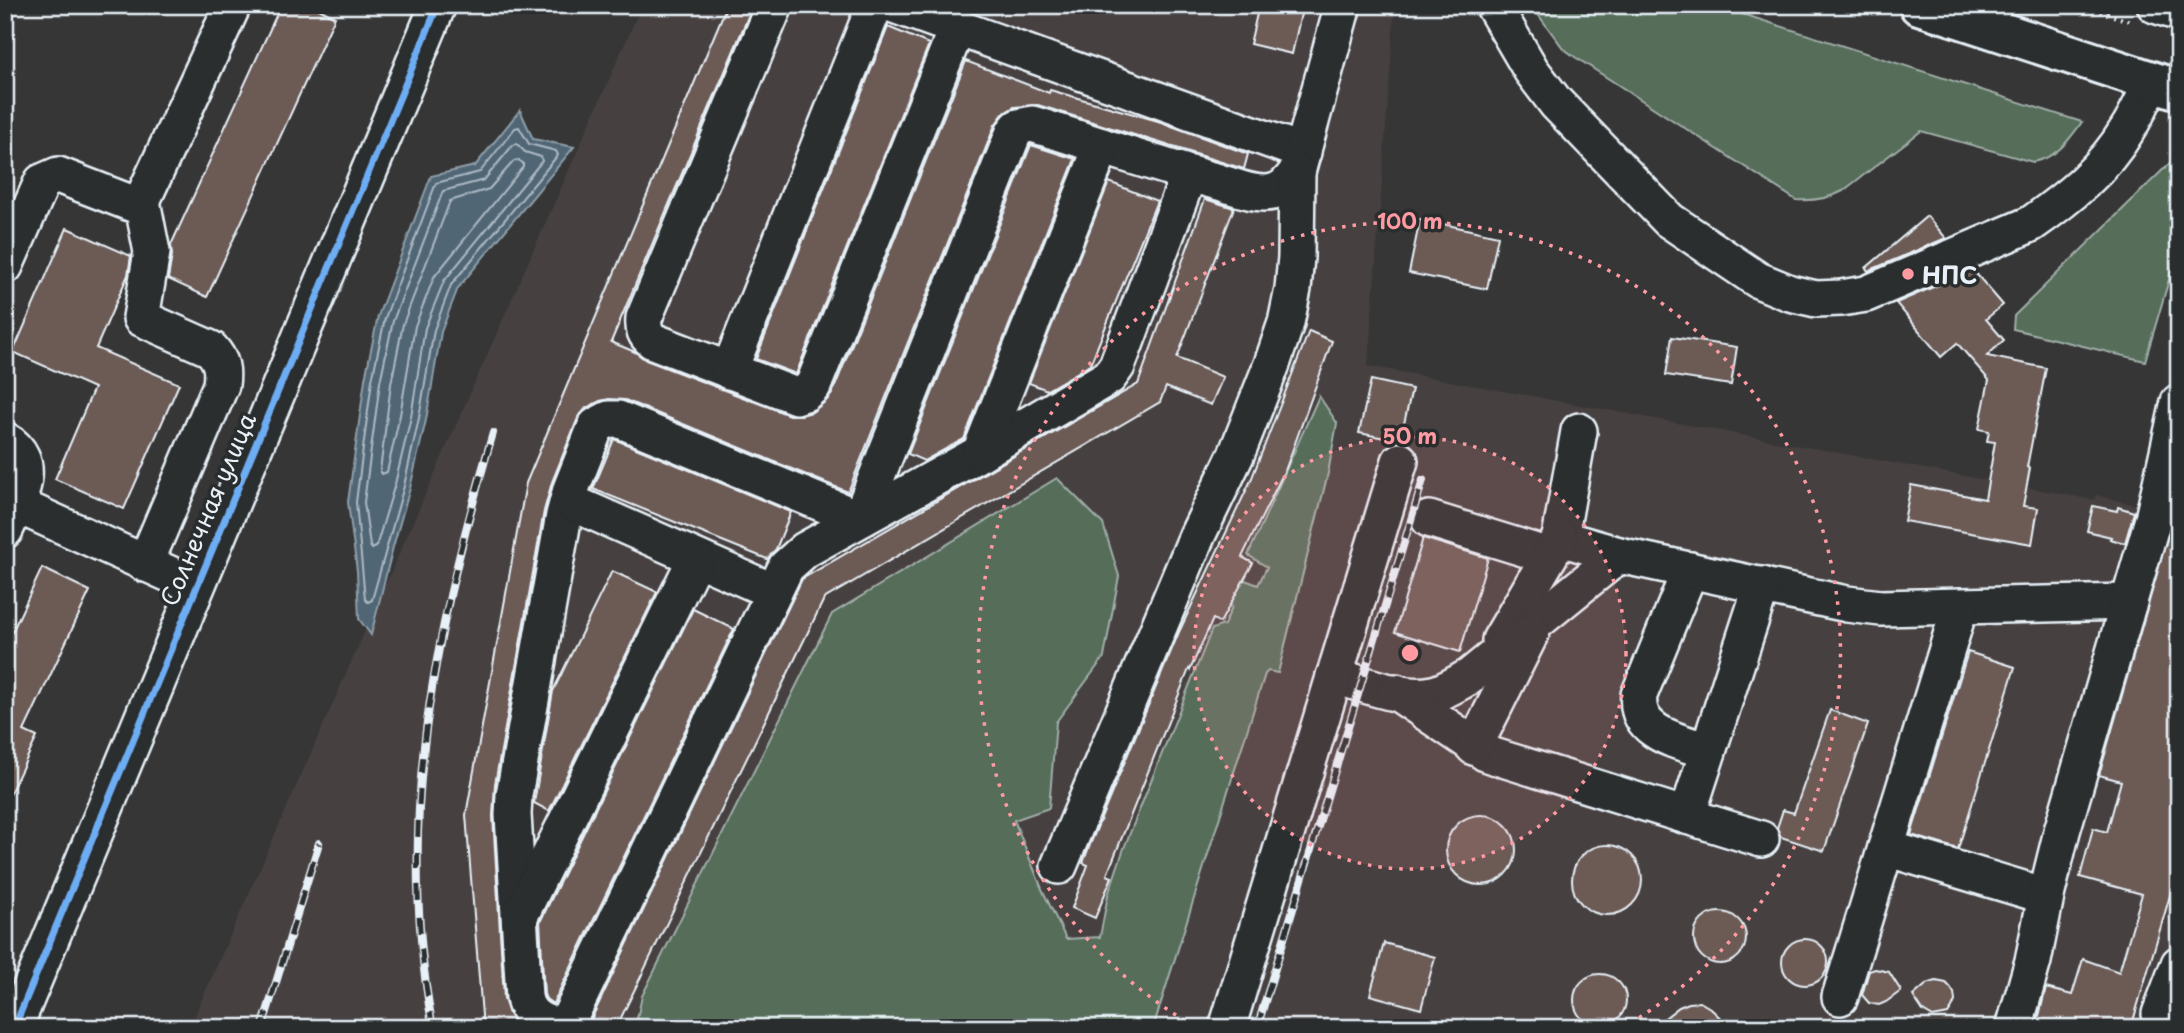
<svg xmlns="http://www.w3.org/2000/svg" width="2184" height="1033" font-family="'Playpen Sans',sans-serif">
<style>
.built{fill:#47413f}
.green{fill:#576d5a;stroke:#a0afa9;stroke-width:2}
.water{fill:#516675;stroke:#8d9ea9;stroke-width:2}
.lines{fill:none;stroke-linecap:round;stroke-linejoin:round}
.shore{stroke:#acb9c4;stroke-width:2}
.building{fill:#6c5a55;stroke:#e8f1f8;stroke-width:2}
.minor-casing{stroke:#e8f1f8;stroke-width:40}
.major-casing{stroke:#e8f1f8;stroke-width:44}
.path{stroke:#e8f1f8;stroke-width:4.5;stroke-dasharray:2 5;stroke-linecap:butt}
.minor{stroke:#2a2d2e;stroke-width:35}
.major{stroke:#2a2d2e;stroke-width:38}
.rail-casing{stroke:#e8f1f8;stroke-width:8}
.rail{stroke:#2a2d2e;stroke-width:5;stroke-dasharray:16;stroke-linecap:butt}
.cycleway-casing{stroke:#2a2d2e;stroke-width:11}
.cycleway{stroke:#6dadf4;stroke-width:7}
.ring{fill:none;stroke:#ff9aa2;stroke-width:3.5;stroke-dasharray:3.5 7}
.poi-dot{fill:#ff9aa2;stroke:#2a2d2e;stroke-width:2.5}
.labels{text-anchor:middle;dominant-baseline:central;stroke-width:7;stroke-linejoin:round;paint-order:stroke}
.poi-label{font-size:24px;font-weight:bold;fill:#e8f1f8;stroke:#2a2d2e;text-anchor:start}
.street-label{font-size:24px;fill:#e8f1f8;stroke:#2a2d2e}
.centre{fill:#ff9aa2;stroke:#2a2d2e;stroke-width:3.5}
.ring-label{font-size:21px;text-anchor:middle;font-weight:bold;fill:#ff9aa2;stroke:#2a2d2e;stroke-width:7;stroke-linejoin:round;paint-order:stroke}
</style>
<rect width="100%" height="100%" fill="#373636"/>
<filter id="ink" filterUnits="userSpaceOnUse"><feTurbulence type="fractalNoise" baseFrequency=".0143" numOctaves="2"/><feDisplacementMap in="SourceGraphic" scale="14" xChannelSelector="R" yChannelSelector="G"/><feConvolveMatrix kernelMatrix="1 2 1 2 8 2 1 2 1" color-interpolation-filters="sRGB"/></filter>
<g filter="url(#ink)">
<path class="built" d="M642,5H1395L1368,366L2094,500L2096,495L2179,516V1028H192L196,1013Z"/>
<g class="green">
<path d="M1531,5H1714L2082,122C2068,141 2058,157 2033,162L1921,131L1843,191C1828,199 1813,201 1796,200L1575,57L1563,48Z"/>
<path d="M2179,154V234L2173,266L2145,361L2013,329L2014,316Z"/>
<path d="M1319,396L1337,423L1328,473L1278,673L1268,671L1265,674L1153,1028H635L642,996L832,614L1057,478L1103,524L1119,576L1104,657L1056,722L1049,808L1014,820L1042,889L1066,939L1100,937L1108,895L1124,848L1212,629L1224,625L1232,607L1226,601L1240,578L1258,585L1267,567L1248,555Z"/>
</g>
<path class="water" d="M520,110L533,139L574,147L458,288L441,332L426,420L410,488L393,547L371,635L359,619L357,571L348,502L365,379L378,316L431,176L475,166Z"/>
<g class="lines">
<g class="shore">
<path d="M519,127L529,144L556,151L558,155L451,285L434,330L419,418L404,486L372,600L368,602L365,599L356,502L372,380L385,318L436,183L480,172L515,128Z"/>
<path d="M517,144L525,152L541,157L542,161L444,281L425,328L411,417L395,484L376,547L372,549L370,546L364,502L380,382L393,321L443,191L484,180L513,145Z"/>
<path d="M518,160L523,163V167L434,277L415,326L400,415L387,472L382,474L380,471L391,384L403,324L450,201L489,189L514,161Z"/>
</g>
</g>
<g class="building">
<path d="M281,5H311L335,17L207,297L168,279L172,255L171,245Z"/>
<path d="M727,5H753L611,342L635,352L646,360L789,415H801L812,412L826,401L832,394L966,61L1049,93L1050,90L1158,121L1248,154L1244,169L1038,105L1014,107L1003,114L995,125L848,492L625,400L609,399L600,401L586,408L578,418L552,482L544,511L495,784L493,816L504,998L509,1014L518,1028H483L466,815L526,483Z"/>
<path d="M1259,5H1303L1292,54L1250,44Z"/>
<path d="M888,27L929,44L796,374L756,359Z"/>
<path d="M1031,145L1075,159L964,439L924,461L908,454Z"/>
<path d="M1109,182L1157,201L1090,365L1047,390L1029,383Z"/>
<path d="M1205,199L1234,208L1177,358L1223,377L1211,405L1166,387L1160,402L824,599L616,1028H587L802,579L1138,384Z"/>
<path d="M1927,216L1946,238L1868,271L1866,268Z"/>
<path d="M1420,219L1498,236L1487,289L1409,273Z"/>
<path d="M67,228L131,256L128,275L96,348L179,384L124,509L55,479L94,388L13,352Z"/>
<path d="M1973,270L2003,305L1986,319L2004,340L1987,356L2046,368L2027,467L2030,468L2023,506L2038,508L2032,544L1904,521L1911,485L1985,499L1995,442L1987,441L1989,431L1979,429L1989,380L1957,343L1941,357L1896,303Z"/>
<path d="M1309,331L1332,341L1286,468L1242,557L1253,563L1220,623L1213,619L1190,670L1189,669L1107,875L1112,877L1095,918L1072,908L1088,865L1083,863L1089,847L1179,632L1251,480Z"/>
<path d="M1672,337L1737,347L1731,385L1666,375Z"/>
<path d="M1371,380L1412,389L1400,441L1359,433Z"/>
<path d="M614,439L791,512L776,549L767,559L593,489Z"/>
<path d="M2177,504L2179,505V865L2131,1028H2036L2046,988L2072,995L2083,959L2119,972L2142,894L2080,877L2093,828L2107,832L2121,781L2099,775Z"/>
<path d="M2093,506L2117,511L2118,507L2134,512L2125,543L2110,539L2111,537L2087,531Z"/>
<path d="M1423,538L1488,558L1460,652L1395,632Z"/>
<path d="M42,568L90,591L24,731L37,737L5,804V647Z"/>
<path d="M612,571L657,592L549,811L534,803L553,691Z"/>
<path d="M693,609L734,629L553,1004L546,999L544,994L540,922Z"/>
<path d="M1968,652L2015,667L1958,849L1911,835Z"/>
<path d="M1830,710L1868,724L1824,851L1781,837L1777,828L1783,810L1794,813Z"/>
<circle cx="1481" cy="850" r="35"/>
<circle cx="1607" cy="880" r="35"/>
<circle cx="1720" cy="938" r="26"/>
<circle cx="1805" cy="962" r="23"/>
<path d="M1384,943L1435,957L1421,1009L1370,995Z"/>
<path d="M1875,969L1889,972L1901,991L1886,1002L1879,1005L1869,1003L1862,995L1869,971Z"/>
<circle cx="1600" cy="1000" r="26"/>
<path d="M1936,981L1946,983L1950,987L1954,993L1955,1001L1952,1008L1948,1014L1933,1017L1923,1011L1913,996L1927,984Z"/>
<path d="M1700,1002L1710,1008L1731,1028H1652L1679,1007L1689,1003Z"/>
</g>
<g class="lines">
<g class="minor-casing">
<g id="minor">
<path d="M775,5L644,318C643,329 645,335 653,341L796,396L805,393L813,386L957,28"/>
<path d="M894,5L1303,152"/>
<path d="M1493,5L1531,70L1556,103L1669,220L1758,280L1790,293L1816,299L1841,298L1866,294L2031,224C2068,198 2104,169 2127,130C2137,115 2144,98 2152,82"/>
<path d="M2155,5L2179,13"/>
<path d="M1189,174L1117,366L1109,377L980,453L805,550L786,567L569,1019C552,1033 527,1017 524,997L513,815L514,795L564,515L571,489L596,426L609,419H618L860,519L1014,132L1018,127L1032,124C1095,143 1156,165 1219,182C1236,187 1256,196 1273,192C1284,190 1290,181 1297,172L1343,5"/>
<path d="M142,201L152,252L141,318L211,349C222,361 223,370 221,385L145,564"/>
<path d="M5,266L42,182L58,175L133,204L142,201L233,5"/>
<path d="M729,371L875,5"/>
<path d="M1579,431L1560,538L1619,555"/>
<path d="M5,440C41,460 18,502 5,530"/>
<path d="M980,453L1102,146"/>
<path d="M568,501L774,592"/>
<path d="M17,505L196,586"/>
<path d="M1429,519L1549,556"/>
<path d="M1690,570L1639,695C1634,734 1679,741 1708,751"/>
<path d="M1500,640L1560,538"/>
<path d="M1334,676C1362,683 1404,701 1433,694C1446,691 1457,683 1469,677L1619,555L1847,604L1881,608L2129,602"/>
<path d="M1396,692L1487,754L1761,839"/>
<path d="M1474,747L1532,631"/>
<path d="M1687,816L1762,585"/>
<path d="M1886,848L2046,896"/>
<path d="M1059,866L1197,536L1236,455L1272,364L1286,323L1293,289L1296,257L1297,172"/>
<path d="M520,916L696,558"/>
<path d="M1840,997L1960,607"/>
<path d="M2160,1014L2179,964"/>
<path d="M14,1028L438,5"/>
<path d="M1227,1028L1400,461"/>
<path d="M2014,1028L2033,961L2046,896L2062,831L2153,519L2179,402"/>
</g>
</g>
<g class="major-casing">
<path id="major" d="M1919,5L2179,90"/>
</g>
<path class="path" d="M2080,5L2129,21"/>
<use href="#minor" class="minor"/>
<use href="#major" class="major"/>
<g class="rail-casing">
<g id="rail">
<path d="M262,1028L319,843"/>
<path d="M433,1028C394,822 434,631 493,433"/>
<path d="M1257,1028L1423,480"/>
</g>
</g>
<use href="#rail" class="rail"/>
<g class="cycleway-casing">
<path id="cycleway" d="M14,1028L438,5"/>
</g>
<use href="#cycleway" class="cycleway"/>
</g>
</g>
<circle cx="1410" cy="653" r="216" fill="#ff9aa2" fill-opacity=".12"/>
<g class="ring">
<circle cx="1410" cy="653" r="216"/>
<path d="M1194 1026A431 431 0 1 1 1625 1026"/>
</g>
<circle class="poi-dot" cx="1908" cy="274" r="7"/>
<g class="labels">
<g class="poi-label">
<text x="1922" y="274">НПС</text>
</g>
<g class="street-label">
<text transform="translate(207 509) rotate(-67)">Солнечная улица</text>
</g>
</g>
<circle cx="1410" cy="653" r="10" class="centre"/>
<g class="ring-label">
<text x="1410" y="229">100 m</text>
<text x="1410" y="444">50 m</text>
</g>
<rect width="2184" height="1033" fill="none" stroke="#2a2d2e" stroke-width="28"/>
<rect x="14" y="14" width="2156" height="1005" fill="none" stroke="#e8f1f8" stroke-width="2.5" filter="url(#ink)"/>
</svg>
